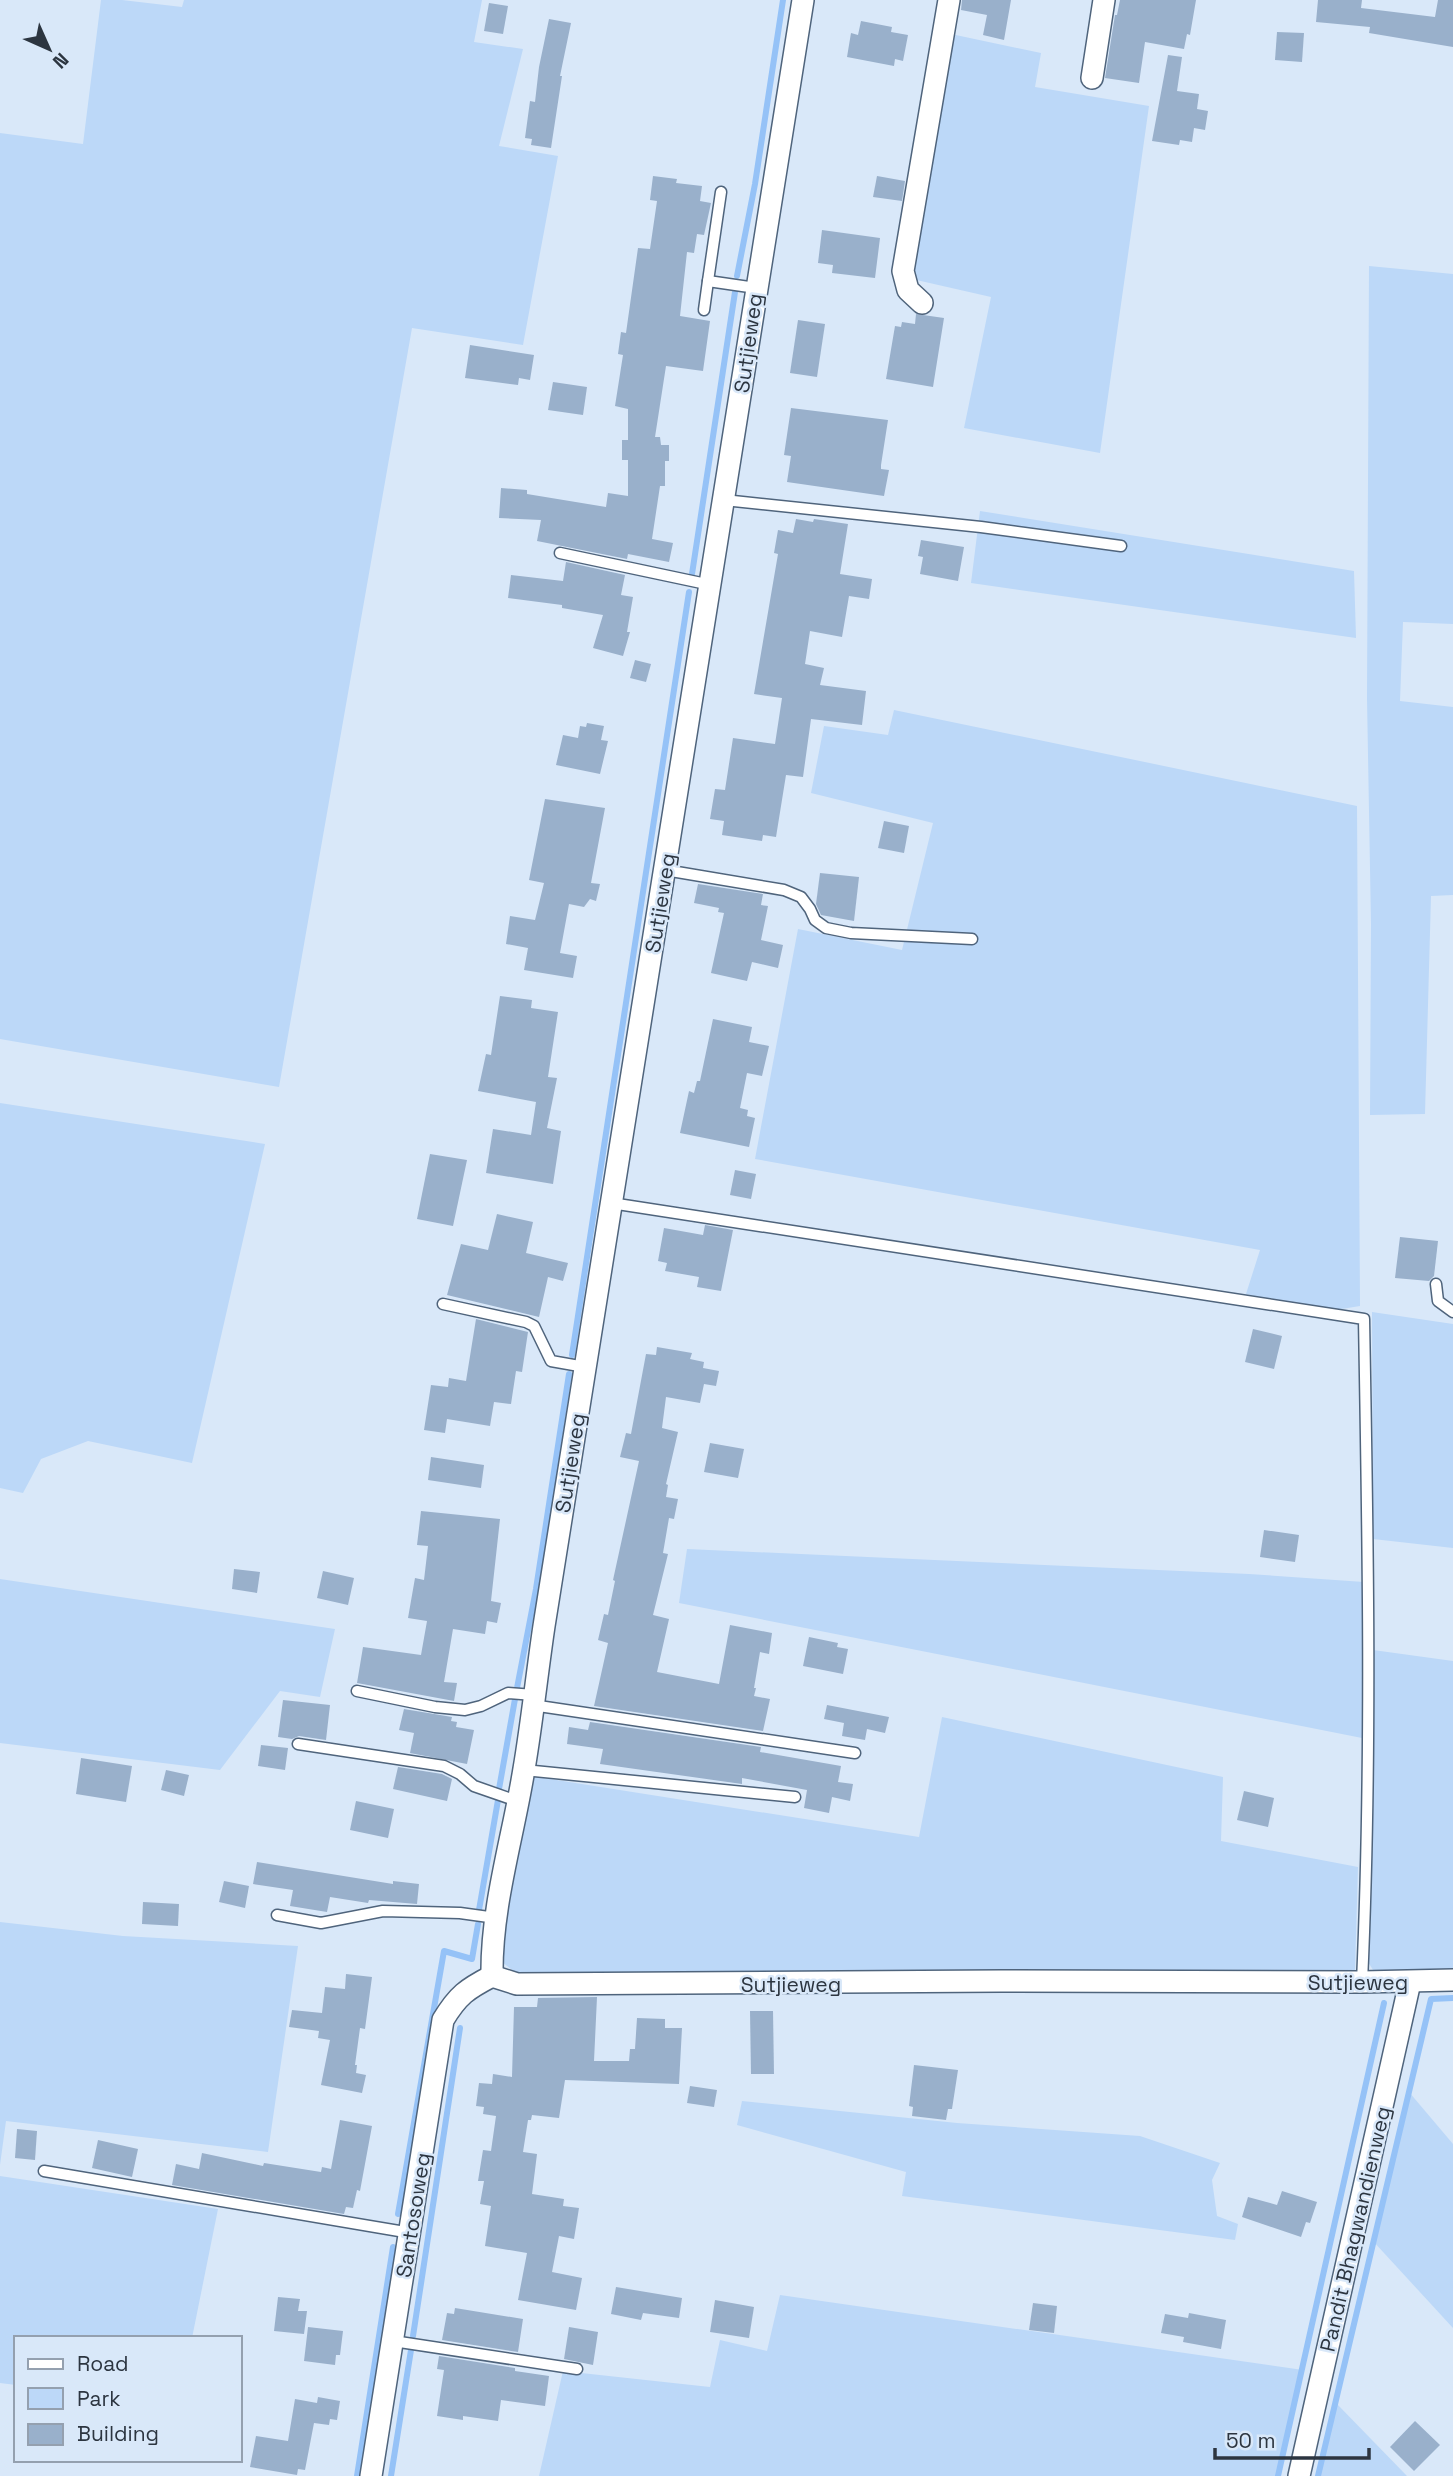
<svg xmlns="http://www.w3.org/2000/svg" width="1453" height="2476" font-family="'Space Grotesk',sans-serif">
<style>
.green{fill:#bcd8f8}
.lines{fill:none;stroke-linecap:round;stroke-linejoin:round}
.stream{stroke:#95c2f7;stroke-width:6}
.building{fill:#99b0cb}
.service-casing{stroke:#4f647c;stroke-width:13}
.minor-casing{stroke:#4f647c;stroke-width:24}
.service{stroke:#fff;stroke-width:10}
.minor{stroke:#fff;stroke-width:21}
.labels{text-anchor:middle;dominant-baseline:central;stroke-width:5;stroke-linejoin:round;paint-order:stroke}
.street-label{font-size:21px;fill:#2c3540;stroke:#d9e8f9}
</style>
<rect width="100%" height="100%" fill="#d9e8f9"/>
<g class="green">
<path d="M101,0H122L182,7L184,0H482L474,42L523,49L499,146L558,156L523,345L412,328L279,1087L0,1039V133L83,144Z"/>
<path d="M951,34L1041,53L1035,87L1149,106L1100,453L964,428L991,297L912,279Z"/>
<path d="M1369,266L1453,274V624L1403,622L1400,701L1453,707V895L1431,896L1425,1114L1370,1115L1371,924L1367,698Z"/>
<path d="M980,511L1354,571L1356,638L971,583Z"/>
<path d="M894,710L1357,806L1360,1306L1323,1312L1246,1294L1260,1250L755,1159L798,929L902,950L933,823L811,793L824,726L888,735Z"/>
<path d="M0,1103L265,1144L192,1463L88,1441L41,1459L23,1493L0,1488Z"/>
<path d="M1372,1312L1453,1324V1548L1373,1539Z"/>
<path d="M687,1549L1249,1574L1364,1582L1362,1738L679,1603Z"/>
<path d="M0,1579L335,1629L320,1697L280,1691L220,1770L0,1743Z"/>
<path d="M1373,1650L1453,1661V1972L1375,1973L1368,1962Z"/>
<path d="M942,1717L1223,1777L1221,1841L1358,1867L1355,1970L533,1976L516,1973L502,1962L507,1884L531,1776L919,1837Z"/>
<path d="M0,1922L123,1936L298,1946L268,2152L6,2121L0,2165Z"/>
<path d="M1409,2092L1453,2144V2328L1373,2241Z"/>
<path d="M742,2101L957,2123L1140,2136L1220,2163L1212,2180L1217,2216L1238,2224L1235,2240L902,2196L906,2172L737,2125Z"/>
<path d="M0,2176L218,2209L192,2338H16V2385L0,2383Z"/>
<path d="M780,2295L1303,2370L1278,2476H539L563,2371L710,2387L720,2340L767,2351Z"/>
<path d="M1336,2403L1407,2476H1318Z"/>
</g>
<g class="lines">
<g class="stream">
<path d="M737,276L755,184L783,0"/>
<path d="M692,574L735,292"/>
<path d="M572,1355L689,592"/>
<path d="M517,1688L536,1589L569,1374"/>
<path d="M499,1789L515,1699"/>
<path d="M479,1910L498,1800"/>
<path d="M398,2214L444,1951L472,1959L478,1924"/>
<path d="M413,2336L460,2028"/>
<path d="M357,2476L393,2247"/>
<path d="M391,2476L411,2350"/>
<path d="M1278,2476L1384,2003"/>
<path d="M1318,2476L1431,1999L1453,1998"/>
</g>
</g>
<g class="building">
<path d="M962,0H1011L1004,40L983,35L987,15L961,10Z"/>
<path d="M1120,0H1196L1190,35L1187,34L1184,49L1145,42L1139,83L1105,78L1115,15H1117Z"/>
<path d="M1318,0H1362L1361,8L1435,17L1438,0H1453V47L1369,33L1370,27L1316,22Z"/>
<path d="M489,3L508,6L503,34L484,31Z"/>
<path d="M549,19L571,23L560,76H562L551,148L531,145L532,139L525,138L530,101L535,102L539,67Z"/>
<path d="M861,21L892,27L891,32L908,35L903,61L895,59L894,66L847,57L851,33L858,35Z"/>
<path d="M1277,32L1304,33L1302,62L1275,60Z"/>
<path d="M1168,55L1182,57L1177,91L1199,94L1197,109L1208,111L1205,130L1194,128L1192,142L1180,140L1179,145L1152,141Z"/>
<path d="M653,176L677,179L676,183L702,186L700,201L711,203L704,235L697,234L694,253L687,252L680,316L710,321L703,371L666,366L655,437H660L661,445H669V461H665V486H660L652,539L673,543L669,562L628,554L627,559L537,541L541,520L499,518L501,488L527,490V494L606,507L608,493L628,496V460H622V440H628V409L615,406L623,355L618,354L621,332L626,333L638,248L650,249L657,201L650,200Z"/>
<path d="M877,176L905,181L902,201L873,197Z"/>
<path d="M822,230L880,238L875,278L832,273L833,265L818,263Z"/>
<path d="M916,314L944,318L933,387L886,379L895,326L901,327L902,322L915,324Z"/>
<path d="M798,320L825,324L817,377L790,373Z"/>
<path d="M470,345L534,355L530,380L519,378L518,385L465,378Z"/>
<path d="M553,382L587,387L583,415L548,410Z"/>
<path d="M791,408L888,420L881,465V469L889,470L884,496L787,482L791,456L784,455Z"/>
<path d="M796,519L813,522L814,519L848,524L840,574L872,579L869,599L849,596L842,637L810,631L805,664L824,668L820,685L866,691L862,725L811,719L803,777L786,775L776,837L763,835L762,841L722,835L724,821L710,819L715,789L725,790L733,738L775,744L782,698L754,694L778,554L774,553L778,530L793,533Z"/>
<path d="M921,540L964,547L958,581L920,574L923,557L918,556Z"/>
<path d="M566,562L625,575L621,595L633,597L627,632H630L623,656L593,648L603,615L562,608V605L508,598L511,575L563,581Z"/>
<path d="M635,660L651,664L646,682L630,678Z"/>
<path d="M587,723L604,726L601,740L608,741L600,774L556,765L563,735L578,738L580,726L586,727Z"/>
<path d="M545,799L605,808L591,883L600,884L596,901L590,899L584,907L569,904L560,953L577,956L573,978L524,970L528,948L506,944L510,916L535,920L544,883L529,880Z"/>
<path d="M884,821L909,826L904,853L878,848Z"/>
<path d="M820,873L859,877L854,921L821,915L816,904Z"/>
<path d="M698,884L763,894L761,905L768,906L761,940L783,945L778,968L752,962L747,981L711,973L724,913L718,912L719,908L694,903Z"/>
<path d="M500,996L532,1000L531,1008L558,1012L548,1077L557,1078L547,1128L561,1131L553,1184L486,1173L493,1129L531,1135L536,1102L478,1091L486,1054L491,1055Z"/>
<path d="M713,1019L752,1027L749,1042L769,1046L762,1076L747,1073L740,1108L748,1110L747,1116L755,1118L749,1147L680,1133L689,1091L694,1093L697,1081H700Z"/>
<path d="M430,1154L467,1160L453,1226L417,1219Z"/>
<path d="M735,1170L756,1174L751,1199L730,1195Z"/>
<path d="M497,1214L533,1222L526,1253L568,1263L563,1281L548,1277L539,1317L447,1295L461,1244L488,1250Z"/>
<path d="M705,1225L733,1230L721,1291L697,1287L699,1277L665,1271L667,1263L658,1261L664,1228L703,1235Z"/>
<path d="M1400,1237L1438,1241L1434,1276L1429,1281L1395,1278Z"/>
<path d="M476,1319L528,1332L522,1372L516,1371L511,1404L494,1402L490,1426L447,1419L445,1433L424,1430L431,1385L448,1387L449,1378L466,1381Z"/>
<path d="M1253,1329L1282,1336L1274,1369L1245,1362Z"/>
<path d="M657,1347L692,1353L690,1359L704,1362L703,1368L719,1371L716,1386L704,1384L700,1403L666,1397L662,1428L678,1432L666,1484L668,1485L666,1497L678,1499L674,1519L669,1518L663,1553L668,1554L653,1615L669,1619L657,1672L719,1684L730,1625L772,1633L769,1654L760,1652L754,1688H756L754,1696L770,1699L763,1731L594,1706L608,1643L598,1640L604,1614L608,1615L615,1581L613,1580L639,1461L620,1457L626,1433L631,1434L646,1354L656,1355Z"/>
<path d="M710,1443L744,1449L738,1478L704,1472Z"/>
<path d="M431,1457L484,1465L481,1488L428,1480Z"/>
<path d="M421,1511L500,1519L491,1601L501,1603L497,1623L487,1621L485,1634L453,1629L444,1682L457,1683L454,1701L357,1683L363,1647L421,1655L427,1621L408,1618L415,1578L424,1580L428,1546L417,1545Z"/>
<path d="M1264,1530L1299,1535L1295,1562L1260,1557Z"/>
<path d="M234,1569L260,1572L257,1593L232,1589Z"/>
<path d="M323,1571L354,1578L348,1605L317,1598Z"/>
<path d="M809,1637L838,1643L837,1647L848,1649L843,1674L803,1666Z"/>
<path d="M283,1700L330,1705L326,1740L299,1736L292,1739L278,1737Z"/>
<path d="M827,1705L889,1717L885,1733L867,1729L865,1740L842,1736L844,1723L824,1719Z"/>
<path d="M404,1709L452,1717L451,1721L457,1722L456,1727L474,1730L467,1764L410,1753L414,1733L399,1730Z"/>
<path d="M590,1722L761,1747L760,1752L841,1766L838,1782L853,1784L850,1801L832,1797L829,1813L804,1808L807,1790L742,1778V1784L600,1764L603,1749L567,1744L569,1727L588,1730Z"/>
<path d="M261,1745L288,1748L285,1770L258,1766Z"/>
<path d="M81,1758L132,1766L126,1802L76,1794Z"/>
<path d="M398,1767L442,1774L452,1779L447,1801L393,1789Z"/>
<path d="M166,1770L189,1775L184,1796L161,1790Z"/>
<path d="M1244,1791L1274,1798L1268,1827L1237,1820Z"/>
<path d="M356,1801L394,1809L388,1838L350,1830Z"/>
<path d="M257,1862L393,1884V1881L419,1884L417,1904L369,1900L368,1903L330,1897L327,1912L290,1906L293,1890L253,1884Z"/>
<path d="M224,1881L249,1886L245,1908L219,1902Z"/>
<path d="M143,1902L179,1904L178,1926L142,1924Z"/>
<path d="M346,1974L372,1977L365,2029L360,2028L355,2065H357L356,2073L366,2075L362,2093L321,2085L330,2040L318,2038L319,2031L289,2027L292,2010L322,2013L325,1987L345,1989Z"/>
<path d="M597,1997L594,2061H629L630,2049H635L637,2018L665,2019V2028H682L679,2084L565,2080L559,2118L532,2115L531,2120H528L523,2152L537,2154L532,2194L564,2199L563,2206L579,2208L574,2239L559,2236L552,2272L582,2278L576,2310L518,2300L527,2253L485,2246L491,2206L480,2204L484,2181H478L483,2150L491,2151L496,2116L483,2114L484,2107L476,2106L479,2083L492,2084L493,2074L512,2077L514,2007H537L538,1998Z"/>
<path d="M750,2011H773L774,2074H751Z"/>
<path d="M914,2065L958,2070L952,2109H948L946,2120L912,2116L913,2107L909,2106Z"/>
<path d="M690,2086L717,2090L714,2107L687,2103Z"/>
<path d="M340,2120L372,2126L360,2191L357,2190L353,2208L346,2207L344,2214L172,2185L176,2164L199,2169L202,2153L263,2166L264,2163L321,2172L322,2167L331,2169Z"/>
<path d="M17,2129L37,2131L35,2160L15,2158Z"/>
<path d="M98,2140L138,2149L132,2177L92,2168Z"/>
<path d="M1282,2191L1317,2202L1310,2223L1306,2222L1301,2237L1242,2217L1248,2197L1277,2205Z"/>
<path d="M616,2287L682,2298L679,2318L643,2313L641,2320L611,2314Z"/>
<path d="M278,2297L300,2299L298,2311H307L304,2334L274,2331Z"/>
<path d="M715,2300L754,2307L749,2338L710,2332Z"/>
<path d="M1033,2303L1057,2306L1054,2333L1029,2330Z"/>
<path d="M455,2308L523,2319L518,2352L442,2340L447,2313L454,2314Z"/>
<path d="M1189,2313L1226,2320L1221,2349L1183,2342L1184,2337L1161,2333L1165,2314L1188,2318Z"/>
<path d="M308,2327L343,2331L340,2355H336L335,2365L304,2361Z"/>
<path d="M569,2327L598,2332L593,2365L564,2359Z"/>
<path d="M439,2356L515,2368V2371L549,2376L545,2406L501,2400L498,2421L463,2416V2420L437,2416L444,2370L437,2369Z"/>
<path d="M318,2397L340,2401L337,2420L330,2419L329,2425L314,2423L305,2470L298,2469L297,2475L250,2467L256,2436L288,2441L295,2399L317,2403Z"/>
<path d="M1415,2421L1440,2445L1414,2471L1390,2447Z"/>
</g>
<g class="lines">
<g class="service-casing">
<g id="service">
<path d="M721,192L708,281L756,288"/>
<path d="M704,310L708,281"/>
<path d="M724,500L981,527L1121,546"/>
<path d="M560,553L711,585"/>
<path d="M665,870L784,890L801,897L810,909L815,920L826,928L851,933L972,939"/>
<path d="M611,1203L1364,1319C1368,1540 1372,1761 1362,1982"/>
<path d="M1436,1284L1438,1301L1453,1312"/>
<path d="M443,1304L526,1322L534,1326L551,1361L585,1367"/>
<path d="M357,1691L435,1707L465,1710L481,1706L508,1693L534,1695"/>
<path d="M532,1705L855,1753"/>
<path d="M298,1744L444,1766L460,1774L474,1786L517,1801"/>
<path d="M524,1770L795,1797"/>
<path d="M277,1915L321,1923L383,1911L460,1913L496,1918"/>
<path d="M44,2171L411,2233"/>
<path d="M393,2341L577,2369"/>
</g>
</g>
<g class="minor-casing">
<g id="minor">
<path d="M1092,78L1104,0"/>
<path d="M922,303L908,290L903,271L949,0"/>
<path d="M492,1976C491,1906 513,1838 524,1769C532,1722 537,1673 544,1626L803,0"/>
<path d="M492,1976L517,1984L1001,1981L1362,1982L1453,1980"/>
<path d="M371,2476L443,2020C458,1995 467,1989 492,1976"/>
<path d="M1299,2476L1410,1982"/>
</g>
</g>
<use href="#service" class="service"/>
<use href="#minor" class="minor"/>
</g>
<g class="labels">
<g class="street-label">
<text transform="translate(748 343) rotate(-82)">Sutjieweg</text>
<text transform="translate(660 903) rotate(-81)">Sutjieweg</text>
<text transform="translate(570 1463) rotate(-81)">Sutjieweg</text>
<text x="1358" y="1982">Sutjieweg</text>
<text x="791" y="1984">Sutjieweg</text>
<text transform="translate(413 2215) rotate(-81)">Santosoweg</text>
<text transform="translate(1355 2229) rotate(-77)">Pandit Bhagwandienweg</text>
</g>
</g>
<rect x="14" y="2336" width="228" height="126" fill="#d9e8f9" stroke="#94a0af" stroke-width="2"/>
<rect x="28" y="2359" width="35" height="10" fill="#ffffff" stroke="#94a0af" stroke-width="2"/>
<text x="77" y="2371" font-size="21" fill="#2c3540">Road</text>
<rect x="28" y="2388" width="35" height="21" fill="#bcd8f8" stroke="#94a0af" stroke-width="2"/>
<text x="77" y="2406" font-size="21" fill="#2c3540">Park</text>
<rect x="28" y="2424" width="35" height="21" fill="#99b0cb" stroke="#94a0af" stroke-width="2"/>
<text x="77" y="2441" font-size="21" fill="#2c3540">Building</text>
<g transform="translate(49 49) rotate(135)" stroke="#d9e8f9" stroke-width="5" paint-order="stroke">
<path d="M0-5L12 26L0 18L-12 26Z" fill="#2c3540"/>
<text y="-10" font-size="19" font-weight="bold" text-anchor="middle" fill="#2c3540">N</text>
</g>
<path d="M1215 2448v10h154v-10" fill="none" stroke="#2c3540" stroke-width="3.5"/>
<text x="1226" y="2448" font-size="21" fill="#2c3540" stroke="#d9e8f9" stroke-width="5" paint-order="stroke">50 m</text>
</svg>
